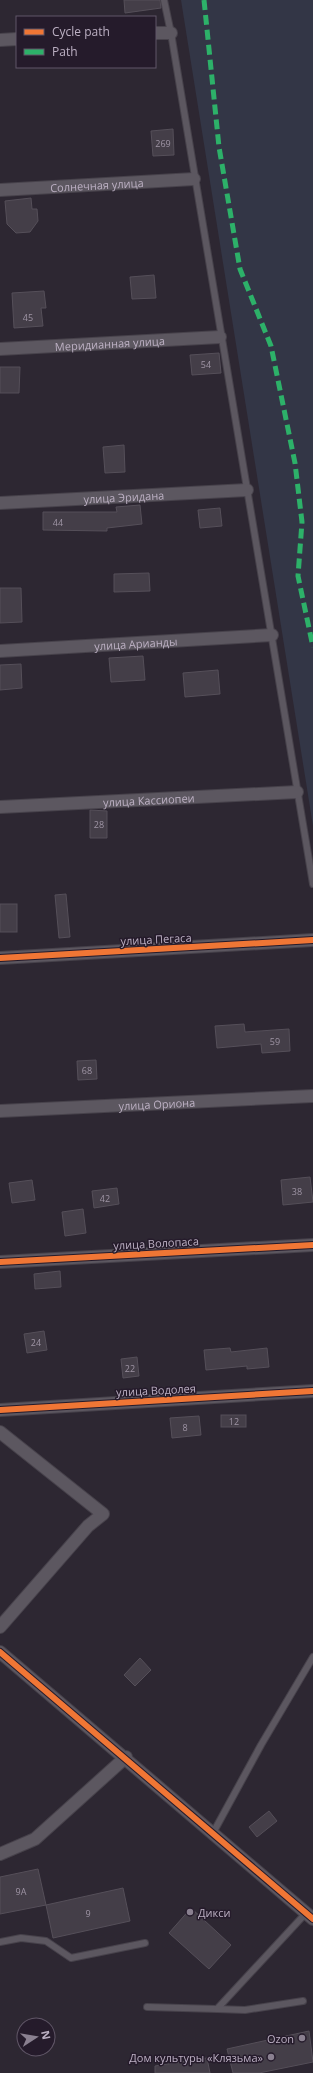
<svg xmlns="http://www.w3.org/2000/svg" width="313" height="2073" font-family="'Open Sans',sans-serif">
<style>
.green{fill:#333646}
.building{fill:#443e48;stroke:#554f59}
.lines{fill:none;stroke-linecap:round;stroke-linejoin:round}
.lane-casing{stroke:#47424b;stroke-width:8}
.street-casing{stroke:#47424b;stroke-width:14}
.lane{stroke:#5c5760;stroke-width:6}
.street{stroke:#5c5760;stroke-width:12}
.quiet{stroke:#2db169;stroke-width:5;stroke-dasharray:10 5;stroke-linecap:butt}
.cycleway-casing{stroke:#251b2b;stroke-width:8}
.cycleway{stroke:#f07635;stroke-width:6}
.poi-dot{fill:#8a8090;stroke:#251b2b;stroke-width:1.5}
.labels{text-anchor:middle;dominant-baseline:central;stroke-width:3;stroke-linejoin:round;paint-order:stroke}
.number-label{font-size:9px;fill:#9e94a4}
.street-label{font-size:11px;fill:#bcb0c3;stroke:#251b2b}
.poi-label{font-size:11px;fill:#bcb0c3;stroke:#251b2b;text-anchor:end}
</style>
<rect width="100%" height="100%" fill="#2d2732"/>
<path class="green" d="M181,0H313V826Z"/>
<g class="building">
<path d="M124,0H160L161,8L125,13Z"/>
<path d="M173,129L174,155L153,156L151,131Z"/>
<path d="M31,198L32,209H37L38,221L30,232L16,233L7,224L5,201Z"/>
<path d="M154,275L156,298L132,299L130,277Z"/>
<path d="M44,291L46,308H41L43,326L14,328L12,293Z"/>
<path d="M219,353L221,373L192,375L190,355Z"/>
<path d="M0,367H20L19,393H0Z"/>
<path d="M124,445L125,472L105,473L103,447Z"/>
<path d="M140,505L142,524L107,528V531L43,530V512H117L116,507Z"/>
<path d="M220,508L222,526L200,528L198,510Z"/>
<path d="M149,573L150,591L114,592V574Z"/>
<path d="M0,588H21L22,622L0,623Z"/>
<path d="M143,656L145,680L111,682L109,658Z"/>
<path d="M21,664L22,688L0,690V665Z"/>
<path d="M218,670L220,694L185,697L183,673Z"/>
<path d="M90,810L107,811V838H90Z"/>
<path d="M66,894L70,937L59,938L55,895Z"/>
<rect x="0" y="904" width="17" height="28"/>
<path d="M244,1024L245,1032L289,1029L290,1051L262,1053L261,1044L217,1048L215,1026Z"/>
<path d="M96,1060L97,1079L78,1080L77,1061Z"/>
<path d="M310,1177L313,1202L283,1205L281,1180Z"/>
<path d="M32,1180L35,1200L12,1203L9,1183Z"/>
<path d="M117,1188L119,1204L94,1208L92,1191Z"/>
<path d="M83,1209L86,1233L65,1236L62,1212Z"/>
<path d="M60,1271L61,1287L35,1289L34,1274Z"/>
<path d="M44,1331L47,1350L27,1353L24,1334Z"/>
<path d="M230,1348L231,1352L267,1348L269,1367L247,1369V1366L206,1370L204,1350Z"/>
<path d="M137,1357L139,1376L123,1378L121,1359Z"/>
<rect x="221" y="1415" width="25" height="12"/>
<path d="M199,1416L201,1435L172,1438L170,1418Z"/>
<path d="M140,1658L151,1670L135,1686L124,1675Z"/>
<path d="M269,1811L277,1821L257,1837L249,1827Z"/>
<path d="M38,1869L46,1905L0,1914V1877Z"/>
<path d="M123,1888L130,1921L53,1938L46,1905Z"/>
<path d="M191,1908L231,1945L209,1969L169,1933Z"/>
<path d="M309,2031L313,2062L259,2073H233L227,2049Z"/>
<path d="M207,2058L210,2073H155V2066Z"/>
</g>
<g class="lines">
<g class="lane-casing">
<g id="lane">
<path d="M164,0L171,33L313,884"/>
<path d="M213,1833L261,1745L313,1657"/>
<path d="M0,1942L21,1938L46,1941L71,1958L145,1943"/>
<path d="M147,2007L217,2009L306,1913"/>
<path d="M217,2009L245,2010L303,2001"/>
</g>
</g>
<g class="street-casing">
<g id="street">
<path d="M155,33H171"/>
<path d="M0,40L17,39"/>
<path id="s1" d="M0,190L194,179"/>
<path id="s2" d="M0,349L220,337"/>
<path id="s3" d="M0,503L247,490"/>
<path id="s4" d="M0,651L272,635"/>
<path id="s5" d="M0,807L297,792"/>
<path d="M0,958L313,940"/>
<path id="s6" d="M0,1111L313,1096"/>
<path d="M0,1262L313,1245"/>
<path d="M0,1410L313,1391"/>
<path d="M0,1432L103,1514L88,1526L0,1627"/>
<path d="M0,1652L313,1919"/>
<path d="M0,1854L35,1839L126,1757"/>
</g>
</g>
<use href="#lane" class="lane"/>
<use href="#street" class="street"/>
<path class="quiet" d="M204,0L219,147L240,269L271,346L295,463L302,522L298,576L313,647"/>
<g class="cycleway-casing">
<g id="cycleway">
<path d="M0,958L313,940"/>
<path d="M0,1262L313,1245"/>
<path d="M0,1410L313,1391"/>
<path d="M0,1652L313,1919"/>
</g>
</g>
<use href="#cycleway" class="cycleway"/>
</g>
<g class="poi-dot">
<circle cx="190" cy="1912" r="4"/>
<circle cx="302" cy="2038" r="4"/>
<circle cx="271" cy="2057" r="4"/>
</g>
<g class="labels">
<g class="number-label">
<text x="163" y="143">269</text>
<text x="28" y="317">45</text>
<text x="206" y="364">54</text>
<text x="58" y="522">44</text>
<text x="99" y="824">28</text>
<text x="275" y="1041">59</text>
<text x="87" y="1070">68</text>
<text x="297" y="1191">38</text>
<text x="105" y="1198">42</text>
<text x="36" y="1342">24</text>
<text x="130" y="1368">22</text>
<text x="234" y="1421">12</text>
<text x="185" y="1427">8</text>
<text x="21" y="1891">9А</text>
<text x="88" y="1913">9</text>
</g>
<g class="street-label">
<text stroke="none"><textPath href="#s1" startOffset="97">Солнечная улица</textPath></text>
<text stroke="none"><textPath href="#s2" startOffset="110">Меридианная улица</textPath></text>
<text stroke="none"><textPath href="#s3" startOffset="124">улица Эридана</textPath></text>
<text stroke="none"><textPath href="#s4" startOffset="136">улица Арианды</textPath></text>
<text stroke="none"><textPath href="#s5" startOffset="149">улица Кассиопеи</textPath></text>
<text transform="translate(156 939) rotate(-3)">улица Пегаса</text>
<text stroke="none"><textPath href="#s6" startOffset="157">улица Ориона</textPath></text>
<text transform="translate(156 1243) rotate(-3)">улица Волопаса</text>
<text transform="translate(156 1390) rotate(-3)">улица Водолея</text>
</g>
<g class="poi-label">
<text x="198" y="1912" text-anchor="start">Дикси</text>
<text x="294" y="2038">Ozon</text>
<text x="263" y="2057">Дом культуры «Клязьма»</text>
</g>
</g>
<rect x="16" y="16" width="140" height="52" fill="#251b2b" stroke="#615768"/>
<rect x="24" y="29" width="20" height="6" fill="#f07635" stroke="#615768"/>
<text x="52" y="36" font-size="12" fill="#bcb0c3">Cycle path</text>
<rect x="24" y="49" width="20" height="6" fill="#2db169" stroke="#615768"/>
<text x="52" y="56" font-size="12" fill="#bcb0c3">Path</text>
<g transform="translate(36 2037) rotate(78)"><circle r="19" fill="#251b2b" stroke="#615768"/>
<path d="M0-3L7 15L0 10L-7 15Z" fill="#8a8090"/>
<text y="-6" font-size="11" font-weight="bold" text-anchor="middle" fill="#bcb0c3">N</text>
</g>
</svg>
